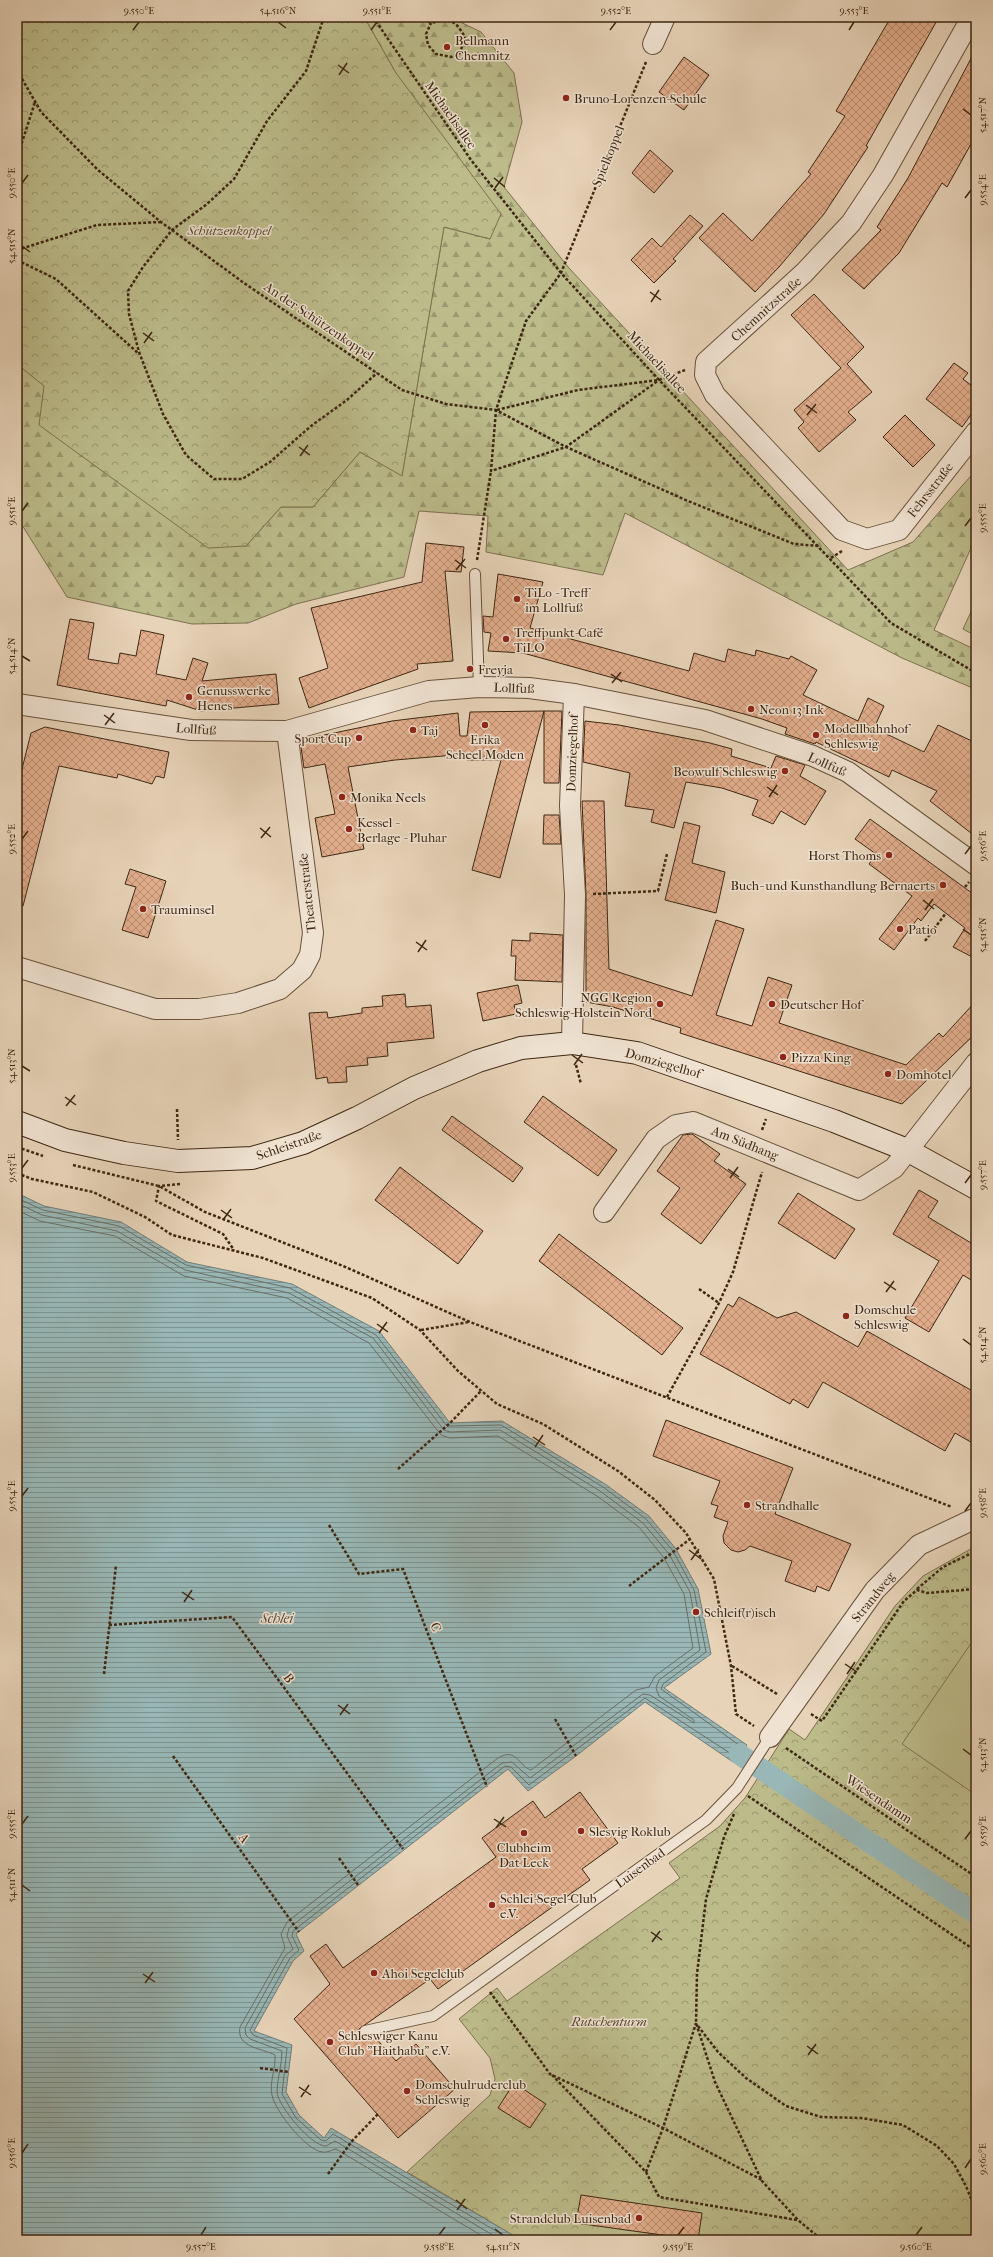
<svg xmlns="http://www.w3.org/2000/svg" width="993" height="2257" font-family="'IM FELL French Canon',serif">
<style>
.forest{fill:url(#forest-firs);stroke:#7d714e}
.park{fill:url(#park-crowns);stroke:#7d714e}
.pitch{fill:#bcbb8a;stroke:#7d714e}
.water{fill:url(#water-rules);stroke:#747d74}
.lines{fill:none;stroke-linecap:round;stroke-linejoin:round}
.shore{stroke:#6b6f64;stroke-width:1}
.canal{stroke:#98b7b6;stroke-width:21}
.building{fill:url(#building-cross-hatch);stroke:#3e2711}
.lane-casing{stroke:#68523b;stroke-width:12}
.street-casing{stroke:#68523b;stroke-width:22}
.secondary-casing{stroke:#3e2711;stroke-width:24}
.path{stroke:#3e2711;stroke-width:2.5;stroke-dasharray:3 2;stroke-linecap:butt}
.lane{stroke:#efe2d1;stroke-width:10}
.street{stroke:#efe2d1;stroke-width:20}
.secondary{stroke:#efe2d1;stroke-width:22}
.ticks{fill:none;stroke:#3e2711;stroke-width:1.5}
.poi-dot{fill:#8f2418;stroke:#efe2d1;stroke-width:1.5}
.labels{text-anchor:middle;dominant-baseline:central;stroke-width:3;stroke-linejoin:round;paint-order:stroke}
.poi-label{font-size:13px;fill:#3e2711;stroke:#efe2d1;text-anchor:start}
.street-label{font-size:13px;fill:#3e2711;stroke:#efe2d1}
.park-label{font-size:13px;font-style:italic;fill:#574529;stroke:#efe2d1}
.water-label{font-size:14px;font-style:italic;fill:#544b3a;stroke:#efe2d1}
.neatline{fill:none;stroke:#3e2711;stroke-width:1.5}
.ticks-label{font-size:10px;text-anchor:middle;fill:#3e2711}
</style>
<defs>
<pattern id="forest-firs" width="22" height="20" patternUnits="userSpaceOnUse"><rect width="22" height="20" fill="#bcbb8a"/><path d="M5 1l3.5 6h-7zM16 11l3.5 6h-7z" fill="#9a986f"/></pattern>
<pattern id="park-crowns" width="20" height="18" patternUnits="userSpaceOnUse"><rect width="20" height="18" fill="#bcbb8a"/><path d="M2 6a3 3 0 1 1 6 0M12 15a3 3 0 1 1 6 0" fill="none" stroke="#9a986f"/></pattern>
<pattern id="water-rules" width="6" height="5" patternUnits="userSpaceOnUse"><rect width="6" height="5" fill="#98b7b6"/><path d="M0 2.5h6" fill="none" stroke="#7d9593"/></pattern>
<pattern id="building-cross-hatch" width="8" height="8" patternUnits="userSpaceOnUse"><rect width="8" height="8" fill="#e2ae8c"/><path d="M0 0l8 8M0 8l8-8" fill="none" stroke="#b98e71"/></pattern>
</defs>
<rect width="100%" height="100%" fill="#e7d3b8"/>
<filter id="stains"><feTurbulence type="fractalNoise" baseFrequency=".005" numOctaves="4"/><feColorMatrix values="0 0 0 0 .2 0 0 0 0 .09 0 0 0 0 .02 0 0 0 .5 -.17"/></filter>
<radialGradient id="worn" r=".72"><stop offset=".6" stop-color="#630" stop-opacity="0"/><stop offset="1" stop-color="#630" stop-opacity=".3"/></radialGradient>
<path class="forest" d="M364,17H450L481,32L514,73L522,122L504,187L569,268L848,570L913,542L976,470V537L934,630L976,650L975,689L902,658L625,513L603,575L486,552L488,516L419,511L404,577L296,604L248,623L192,624L67,597L17,517V364L246,546L281,507H313L360,452L402,475L444,227L490,239Z"/>
<g class="park">
<path d="M17,17H364L396,73L501,214L490,239L444,227L402,476L360,452L313,507H281L246,546L208,548L39,425L44,386L17,364Z"/>
<path d="M976,1546V2240H521L407,2172L490,2095L495,2079L490,2058L459,2019L497,1988L507,2001L680,1878L669,1863L720,1826L745,1798L789,1729L805,1740L895,1606L923,1576Z"/>
</g>
<g class="pitch">
<path d="M976,601V636L963,629Z"/>
<path d="M976,1636V1795L902,1744Z"/>
</g>
<path class="water" d="M17,1193L44,1206L121,1222L187,1262L292,1284L379,1331L450,1423L502,1421L605,1484L649,1516L676,1549L698,1589L711,1654L664,1688L747,1745L733,1762L645,1702L576,1756L528,1791L508,1769L296,1934L304,1951L293,1961L254,2031L292,2045L286,2092L299,2115L324,2138L331,2128L521,2240H17Z"/>
<g class="lines">
<g class="shore">
<path d="M17,1198L43,1210L119,1226L186,1265L290,1288L376,1335L447,1426L501,1425L603,1487L646,1519L673,1551L694,1590L706,1652L663,1684L661,1689L739,1745L740,1747L733,1755L645,1698L529,1785L511,1767L505,1766L293,1931L292,1936L299,1950L290,1958L250,2030L253,2035L287,2048L282,2094L296,2118L321,2140L326,2141L333,2134L511,2240"/>
<path d="M17,1203L42,1215L117,1231L185,1270L289,1293L373,1338L444,1430L450,1432L500,1430L600,1491L643,1523L669,1554L690,1592L700,1650L659,1680L656,1688L659,1696L694,1720V1723L650,1695L643,1694L530,1778L512,1762L502,1763L289,1928L287,1936L293,1949L285,1956L245,2028L246,2035L250,2039L282,2051C282,2065 277,2079 277,2092C278,2106 312,2147 326,2146L335,2141L501,2240"/>
<path d="M17,1210L40,1221L115,1236L184,1276L287,1298L369,1343L441,1435L450,1438L498,1436L597,1496L639,1527L664,1558L684,1594L693,1648L655,1676L649,1687L636,1690L531,1770C518,1766 517,1747 498,1758L287,1922L281,1934L285,1948L240,2027C236,2048 262,2048 275,2055C276,2068 269,2083 272,2095C275,2111 306,2150 322,2152C327,2153 331,2150 336,2149L489,2240"/>
</g>
<path class="canal" d="M739,1754L976,1914"/>
</g>
<g class="building">
<path d="M891,17H939L866,146L868,147L824,214L779,267L755,292L699,238L723,213L752,241L811,174L808,172L845,116L836,111Z"/>
<path d="M976,49V135L947,187L942,183L899,253L864,289L842,270L881,230L877,227L908,178Z"/>
<path d="M684,57L709,75L684,110L659,92Z"/>
<path d="M650,150L673,171L654,193L632,173Z"/>
<path d="M690,215L703,226L673,259L676,261L654,283L631,260L652,238L661,247Z"/>
<path d="M814,294L864,347L847,364L872,392L848,412L856,420L819,452L798,428L804,422L794,410L841,368L791,315Z"/>
<path d="M954,363L968,373L963,379L976,389V408L962,427L926,399Z"/>
<path d="M905,415L935,445L913,467L883,437Z"/>
<path d="M426,543L464,547L461,572L445,571L453,661L417,664L418,669L309,708L299,678L328,668L311,608L422,582Z"/>
<path d="M498,574L543,582L530,628L689,671L694,653L725,662L728,649L755,656L756,650L789,659L791,656L817,670L803,695L858,721L868,698L884,706L874,728L924,752L938,725L976,743V837L930,801L937,791L892,770L889,777L816,742L815,744L785,734L787,728L762,719L523,653L488,651L491,633L484,632L483,616L493,617Z"/>
<path d="M70,619L94,623L88,659L118,664L120,653L136,656L141,630L164,635L156,674L186,680L193,658L208,663L202,681L276,674L279,704L201,711L167,700L166,706L57,685Z"/>
<path d="M544,711L500,878L472,870L501,760H467V754L395,760L348,767L364,849L322,857L315,818L335,814L325,764L304,768L300,740L392,721L458,713L460,736H467L470,712Z"/>
<path d="M544,711H562L559,783H544Z"/>
<path d="M585,721L619,725L710,743L732,749L731,756L771,768L776,756L805,765L800,776L826,791L805,825L781,811L773,824L752,815L758,800L722,788L686,782L674,828L651,822L654,810L625,806L630,773L583,762Z"/>
<path d="M45,727L169,752L164,778L156,776L152,784L118,774L117,778L59,766L23,906H17V789L31,733Z"/>
<path d="M582,801H604L609,969L692,996L716,920L744,929L716,1015L752,1026L768,977L792,985L779,1023L906,1065L939,1033L943,1037L976,1001V1033L902,1104L680,1033L681,1028L613,1007L586,1002V895Z"/>
<path d="M544,815H559L561,844H543Z"/>
<path d="M870,819L976,896V959L953,947L965,928L934,904L921,921L918,918L894,950L879,939L912,896L869,864L876,854L855,839Z"/>
<path d="M684,822L700,826L692,863L725,872L716,913L665,900Z"/>
<path d="M130,869L166,881L148,938L122,930L136,887L125,884Z"/>
<path d="M530,933L563,935L562,982L515,980L516,956H511L512,940L530,941Z"/>
<path d="M518,985L522,1003L514,1005L516,1014L483,1021L477,993Z"/>
<path d="M405,994L406,1007L431,1005L434,1038L387,1043L388,1056L367,1058L368,1065L346,1067L347,1082L328,1083L327,1077L316,1079L309,1013L327,1012L328,1018L362,1013V1008L383,1006L382,996Z"/>
<path d="M543,1096L617,1150L598,1176L524,1122Z"/>
<path d="M452,1116L523,1168L513,1182L442,1130Z"/>
<path d="M692,1134L720,1154L714,1161L746,1184L701,1244L661,1214L680,1188L657,1171L683,1135Z"/>
<path d="M400,1167L483,1231L458,1264L375,1200Z"/>
<path d="M919,1190L938,1201L928,1217L976,1246V1283L963,1275L929,1332L905,1318L939,1261L893,1234Z"/>
<path d="M798,1193L855,1229L835,1259L778,1223Z"/>
<path d="M559,1234L683,1328L662,1355L539,1261Z"/>
<path d="M739,1297L777,1318L796,1312L858,1347L867,1331L976,1393V1445L955,1433L945,1451L823,1382L808,1408L793,1399L790,1404L700,1354L728,1304L733,1307Z"/>
<path d="M666,1420L793,1468L775,1514L851,1544L829,1591L817,1586L815,1592L785,1581L792,1561L750,1546L745,1550L738,1552L731,1550L724,1543L723,1536L728,1522L714,1517L718,1506L711,1504L720,1481L653,1456Z"/>
<path d="M580,1792L618,1843L582,1869L590,1880L438,1989L430,1979L359,2029V2033L363,2037L374,2036L396,2061L416,2044L455,2089L398,2138L294,2019L330,1984L310,1956L326,1944L343,1968L496,1857L482,1838L533,1801L545,1818Z"/>
<path d="M514,2083L546,2104L530,2128L498,2108Z"/>
<path d="M581,2195L702,2213L698,2240L576,2223Z"/>
</g>
<g class="lines">
<g class="lane-casing">
<g id="lane">
<path d="M475,574L479,687"/>
<path d="M365,2031L433,2016L706,1820L737,1788L770,1737"/>
</g>
</g>
<g class="street-casing">
<g id="street">
<path d="M972,17L883,175L851,223L804,273L706,362L705,375L715,395L842,530L867,539L899,530L976,432"/>
<path d="M653,44L665,17"/>
<path d="M17,704L191,730L287,731L429,691L479,687L529,688L574,694L705,720L813,756L848,772L976,865"/>
<path d="M17,967L155,1009H199L238,1003L280,989L302,970L310,955L313,933L287,731"/>
<path d="M572,1043L575,895L570,806L574,694"/>
<path d="M604,1212L656,1139L676,1125L693,1122L859,1190L894,1168L976,1063"/>
<path d="M770,1737L875,1590L919,1545L976,1518"/>
</g>
</g>
<g class="secondary-casing">
<path id="secondary" d="M17,1122L65,1140L124,1153L178,1161L252,1158L303,1143L357,1118L414,1088L478,1061L521,1048L572,1043L637,1053L834,1121L907,1150L976,1188"/>
</g>
<g class="path">
<path d="M324,17L306,71L267,121L234,179L207,204L172,230L143,267L128,291L129,314L139,352L163,414L186,455L214,479H242L270,462L311,426L347,400L377,373"/>
<path d="M373,17L471,160L561,273L659,380L891,623L976,673"/>
<path d="M419,17L431,23C451,18 455,20 465,37L460,53L451,57L436,54L428,45L426,34L431,23"/>
<path d="M646,62L561,273L526,321L496,410L491,471L566,447L688,501L794,544L819,546"/>
<path d="M17,70L41,112L98,170L161,222L244,283L402,390L446,404L496,410L566,447L659,380"/>
<path d="M17,158L35,102"/>
<path d="M17,250L97,225L161,222"/>
<path d="M17,260L56,279L139,354"/>
<path d="M497,410L578,390L659,380L685,370"/>
<path d="M831,558L842,551"/>
<path d="M477,560L491,471"/>
<path d="M965,887L969,882"/>
<path d="M593,894L658,891L667,854"/>
<path d="M925,941L946,913"/>
<path d="M576,1065L581,1084"/>
<path d="M177,1109L178,1140"/>
<path d="M762,1130L766,1119"/>
<path d="M17,1147L43,1156"/>
<path d="M73,1165L159,1186L205,1212L343,1266L470,1322L952,1507"/>
<path d="M17,1173L32,1179L93,1192L145,1217L172,1235L263,1258L372,1298L420,1330L458,1371L497,1404L543,1424L618,1471L655,1500L686,1533L714,1579L731,1666L736,1714L754,1726"/>
<path d="M180,1184L159,1186L156,1201L223,1234L234,1250"/>
<path d="M699,1289L719,1303"/>
<path d="M421,1330L469,1322"/>
<path d="M667,1397L719,1303L733,1272L762,1172"/>
<path d="M398,1469L450,1423L481,1391"/>
<path d="M329,1525L359,1574L403,1569L487,1787"/>
<path d="M629,1586L690,1539"/>
<path d="M917,1589L943,1567L976,1551"/>
<path d="M109,1625L232,1617L403,1849"/>
<path d="M732,1666L777,1694"/>
<path d="M104,1674L116,1565"/>
<path d="M811,1714L822,1721L904,1601L917,1590L927,1593L976,1589"/>
<path d="M555,1719L576,1756"/>
<path d="M786,1748L976,1877"/>
<path d="M173,1756L299,1932"/>
<path d="M748,1796L976,1951"/>
<path d="M734,1814L724,1837L706,1899L697,1974L696,2023L715,2082L762,2181L798,2220L822,2240"/>
<path d="M339,1858L358,1885"/>
<path d="M490,1992L550,2074L663,2128L762,2180"/>
<path d="M698,2026L718,2052L746,2078L786,2106L821,2117L861,2118L903,2125L937,2146L954,2164L966,2186L976,2211"/>
<path d="M260,2068L289,2072"/>
<path d="M552,2075L646,2172L659,2197L797,2220"/>
<path d="M646,2172L663,2128L696,2023"/>
<path d="M328,2174L352,2141L378,2114"/>
<path d="M514,2240L515,2238"/>
</g>
<use href="#lane" class="lane"/>
<use href="#street" class="street"/>
<use href="#secondary" class="secondary"/>
</g>
<path class="ticks" d="M278,22L286,28M133,30L139,22M371,30L377,22M610,30L616,22M849,30L854,22M338,65L349,73M339,75L347,63M963,109L971,115M494,178L505,187M22,183L28,175M495,188L503,177M965,198L971,190M22,246L30,252M650,292L661,300M651,302L659,290M143,333L154,341M144,343L152,332M806,405L817,413M807,415L816,404M299,447L310,455M300,456L308,445M22,511L28,503M965,526L971,518M455,560L466,568M456,570L465,559M22,656L30,661M611,674L622,682M612,683L621,672M104,715L115,723M105,725L114,713M767,787L778,795M769,797L777,785M260,828L271,837M261,838L270,827M22,839L28,831M965,854L971,846M923,900L934,909M925,910L933,899M963,929L971,935M416,942L427,950M418,952L426,940M572,1055L583,1063M574,1065L582,1054M22,1066L30,1071M65,1097L76,1105M66,1106L75,1095M22,1168L28,1160M728,1169L739,1177M730,1178L738,1167M965,1183L971,1175M221,1210L232,1218M223,1220L231,1209M884,1282L896,1290M886,1292L894,1281M377,1324L388,1332M379,1333L387,1322M963,1339L971,1345M533,1437L545,1445M535,1447L543,1435M22,1496L28,1488M965,1511L971,1503M689,1550L701,1559M691,1560L699,1549M182,1592L194,1600M184,1602L192,1590M845,1664L857,1672M847,1674L855,1662M338,1705L350,1714M340,1715L348,1704M963,1749L971,1755M494,1819L506,1827M22,1824L28,1816M496,1828L504,1817M965,1839L971,1831M22,1885L30,1891M651,1932L662,1940M652,1942L660,1931M143,1974L155,1982M145,1983L153,1972M807,2046L818,2054M808,2055L816,2044M299,2087L311,2095M301,2097L309,2085M22,2153L28,2144M965,2168L971,2159M456,2200L467,2209M457,2210L465,2199M495,2229L503,2235M201,2235L206,2227M439,2235L445,2227M678,2235L684,2227M916,2235L922,2227"/>
<g class="poi-dot">
<circle cx="447" cy="47" r="4"/>
<circle cx="566" cy="98" r="4"/>
<circle cx="517" cy="599" r="4"/>
<circle cx="506" cy="639" r="4"/>
<circle cx="470" cy="669" r="4"/>
<circle cx="189" cy="697" r="4"/>
<circle cx="751" cy="709" r="4"/>
<circle cx="485" cy="725" r="4"/>
<circle cx="413" cy="730" r="4"/>
<circle cx="816" cy="735" r="4"/>
<circle cx="359" cy="738" r="4"/>
<circle cx="785" cy="771" r="4"/>
<circle cx="342" cy="797" r="4"/>
<circle cx="349" cy="829" r="4"/>
<circle cx="889" cy="855" r="4"/>
<circle cx="943" cy="885" r="4"/>
<circle cx="143" cy="909" r="4"/>
<circle cx="900" cy="929" r="4"/>
<circle cx="660" cy="1004" r="4"/>
<circle cx="772" cy="1004" r="4"/>
<circle cx="783" cy="1057" r="4"/>
<circle cx="888" cy="1074" r="4"/>
<circle cx="846" cy="1316" r="4"/>
<circle cx="747" cy="1505" r="4"/>
<circle cx="696" cy="1612" r="4"/>
<circle cx="581" cy="1831" r="4"/>
<circle cx="524" cy="1833" r="4"/>
<circle cx="492" cy="1905" r="4"/>
<circle cx="374" cy="1973" r="4"/>
<circle cx="330" cy="2042" r="4"/>
<circle cx="407" cy="2091" r="4"/>
<circle cx="639" cy="2218" r="4"/>
</g>
<g class="labels">
<g class="poi-label">
<text x="455" y="40">Bellmann<tspan x="455" dy="15">Chemnitz</tspan></text>
<text x="574" y="98">Bruno-Lorenzen-Schule</text>
<text x="525" y="592">TiLo - Treff<tspan x="525" dy="15">im Lollfuß</tspan></text>
<text x="514" y="632">Treffpunkt-Café<tspan x="514" dy="15">TiLO</tspan></text>
<text x="478" y="669">Freyja</text>
<text x="197" y="690">Genusswerke<tspan x="197" dy="15">Henes</tspan></text>
<text x="759" y="709">Neon 13 Ink</text>
<text x="824" y="728">Modellbahnhof<tspan x="824" dy="15">Schleswig</tspan></text>
<text x="421" y="730">Taj</text>
<text x="351" y="738" text-anchor="end">Sport Cup</text>
<text x="485" y="739" text-anchor="middle">Erika<tspan x="485" dy="15">Scheel Moden</tspan></text>
<text x="777" y="771" text-anchor="end">Beowulf Schleswig</text>
<text x="350" y="797">Monika Neels</text>
<text x="357" y="822">Kessel -<tspan x="357" dy="15">Berlage - Pluhar</tspan></text>
<text x="881" y="855" text-anchor="end">Horst Thoms</text>
<text x="935" y="885" text-anchor="end">Buch- und Kunsthandlung Bernaerts</text>
<text x="151" y="909">Trauminsel</text>
<text x="908" y="929">Patio</text>
<text x="652" y="997" text-anchor="end">NGG Region<tspan x="652" dy="15">Schleswig-Holstein Nord</tspan></text>
<text x="780" y="1004">Deutscher Hof</text>
<text x="791" y="1057">Pizza King</text>
<text x="896" y="1074">Domhotel</text>
<text x="854" y="1309">Domschule<tspan x="854" dy="15">Schleswig</tspan></text>
<text x="755" y="1505">Strandhalle</text>
<text x="704" y="1612">Schleif(r)isch</text>
<text x="589" y="1831">Slesvig Roklub</text>
<text x="524" y="1847" text-anchor="middle">Clubheim<tspan x="524" dy="15">Dat Leck</tspan></text>
<text x="500" y="1898">Schlei-Segel-Club<tspan x="500" dy="15">e.V.</tspan></text>
<text x="382" y="1973">Ahoi Segelclub</text>
<text x="338" y="2035">Schleswiger Kanu<tspan x="338" dy="15">Club "Haithabu" e.V.</tspan></text>
<text x="415" y="2084">Domschulruderclub<tspan x="415" dy="15">Schleswig</tspan></text>
<text x="631" y="2218" text-anchor="end">Strandclub Luisenbad</text>
</g>
<g class="street-label">
<text transform="translate(451 115) rotate(55)">Michaelisallee</text>
<text transform="translate(608 156) rotate(-68)">Spielkoppel</text>
<text transform="translate(766 309) rotate(-42)">Chemnitzstraße</text>
<text transform="translate(319 321) rotate(34)">An der Schützenkoppel</text>
<text transform="translate(657 362) rotate(47)">Michaelisallee</text>
<text transform="translate(930 490) rotate(-52)">Fehrsstraße</text>
<text transform="translate(514 688) rotate(2)">Lollfuß</text>
<text transform="translate(196 729) rotate(4)">Lollfuß</text>
<text transform="translate(572 753) rotate(-88)">Domziegelhof</text>
<text transform="translate(827 764) rotate(24)">Lollfuß</text>
<text transform="translate(307 893) rotate(-96)">Theaterstraße</text>
<text transform="translate(663 1063) rotate(16)">Domziegelhof</text>
<text transform="translate(745 1143) rotate(22)">Am Südhang</text>
<text transform="translate(289 1145) rotate(-19)">Schleistraße</text>
<text transform="translate(873 1597) rotate(-51)">Strandweg</text>
<text transform="translate(436 1627) rotate(69)">C</text>
<text transform="translate(289 1678) rotate(54)">B</text>
<text transform="translate(879 1799) rotate(34)">Wiesendamm</text>
<text transform="translate(244 1838) rotate(54)">A</text>
<text transform="translate(640 1868) rotate(-36)">Luisenbad</text>
</g>
<g class="park-label">
<text x="229" y="230">Schützenkoppel</text>
<text x="609" y="2021">Rutschenturm</text>
</g>
<g class="water-label">
<text x="277" y="1618">Schlei</text>
</g>
</g>
<rect width="993" height="2257" fill="none" stroke="#e7d3b8" stroke-width="44"/>
<rect x="22" y="22" width="949" height="2213" class="neatline"/>
<g class="ticks-label">
<text x="139" y="14">9.550°E</text>
<text x="278" y="14">54.516°N</text>
<text x="377" y="14">9.551°E</text>
<text x="616" y="14">9.552°E</text>
<text x="854" y="14">9.553°E</text>
<text transform="translate(982 115) rotate(-90)" y="4">54.517°N</text>
<text transform="translate(11 183) rotate(-90)" y="4">9.550°E</text>
<text transform="translate(982 190) rotate(-90)" y="4">9.554°E</text>
<text transform="translate(11 246) rotate(-90)" y="4">54.515°N</text>
<text transform="translate(11 511) rotate(-90)" y="4">9.551°E</text>
<text transform="translate(982 518) rotate(-90)" y="4">9.555°E</text>
<text transform="translate(11 656) rotate(-90)" y="4">54.514°N</text>
<text transform="translate(11 839) rotate(-90)" y="4">9.552°E</text>
<text transform="translate(982 846) rotate(-90)" y="4">9.556°E</text>
<text transform="translate(982 935) rotate(-90)" y="4">54.515°N</text>
<text transform="translate(11 1066) rotate(-90)" y="4">54.513°N</text>
<text transform="translate(11 1168) rotate(-90)" y="4">9.553°E</text>
<text transform="translate(982 1175) rotate(-90)" y="4">9.557°E</text>
<text transform="translate(982 1345) rotate(-90)" y="4">54.514°N</text>
<text transform="translate(11 1496) rotate(-90)" y="4">9.554°E</text>
<text transform="translate(982 1503) rotate(-90)" y="4">9.558°E</text>
<text transform="translate(982 1755) rotate(-90)" y="4">54.513°N</text>
<text transform="translate(11 1824) rotate(-90)" y="4">9.555°E</text>
<text transform="translate(982 1831) rotate(-90)" y="4">9.559°E</text>
<text transform="translate(11 1885) rotate(-90)" y="4">54.511°N</text>
<text transform="translate(11 2153) rotate(-90)" y="4">9.556°E</text>
<text transform="translate(982 2159) rotate(-90)" y="4">9.560°E</text>
<text x="201" y="2250">9.557°E</text>
<text x="439" y="2250">9.558°E</text>
<text x="503" y="2250">54.511°N</text>
<text x="678" y="2250">9.559°E</text>
<text x="916" y="2250">9.560°E</text>
</g>
<rect width="100%" height="100%" filter="url(#stains)"/>
<rect width="100%" height="100%" fill="url(#worn)"/>
</svg>
